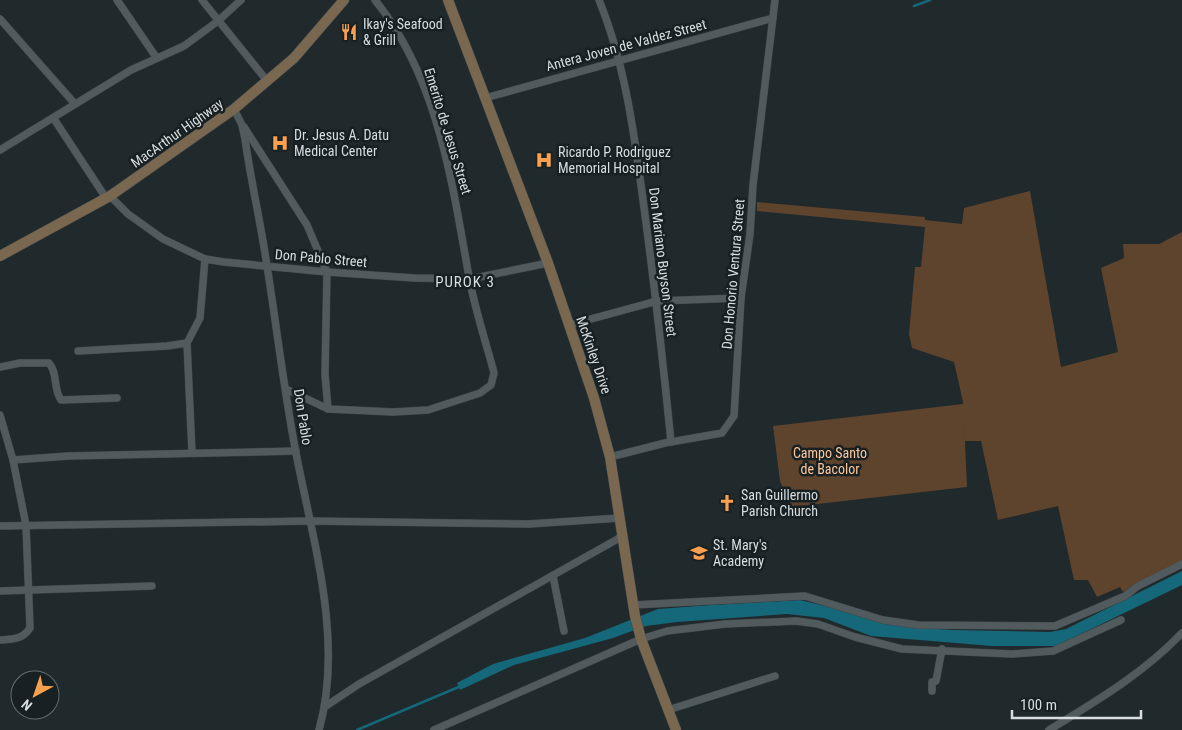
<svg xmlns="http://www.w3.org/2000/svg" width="1182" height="730" font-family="'Roboto Condensed',sans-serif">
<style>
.green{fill:#5e432d}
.water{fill:#15687a}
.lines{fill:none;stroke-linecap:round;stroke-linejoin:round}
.stream{stroke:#15687a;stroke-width:2.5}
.minor-casing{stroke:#404749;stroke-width:8}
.secondary-casing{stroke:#404749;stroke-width:11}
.minor{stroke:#515b5e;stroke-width:7}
.secondary{stroke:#796750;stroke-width:10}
.labels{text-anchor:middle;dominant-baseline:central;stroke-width:5;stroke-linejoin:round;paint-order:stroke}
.poi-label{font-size:14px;fill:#d8dee0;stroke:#172022;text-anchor:start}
.street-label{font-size:14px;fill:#d8dee0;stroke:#172022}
.park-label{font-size:14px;fill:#fec699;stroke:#172022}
.neighbourhood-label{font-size:15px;letter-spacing:1px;fill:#d8dee0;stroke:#172022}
</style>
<rect width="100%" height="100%" fill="#20292c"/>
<path class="green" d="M1030,191L1061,367L1118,352L1101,268L1124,258L1123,244H1159L1182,232V562L1123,592L1120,587L1097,597L1088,580H1074L1058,506L998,520L981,441H965L964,420L967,487L791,507L780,481L773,426L963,404V402L954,362L912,348L909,334L915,267H921L925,227L757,211V202L925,217V220L962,224L964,208Z"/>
<path class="water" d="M1182,571V585L1056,646H992L871,636L824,618L787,614L677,622L646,626L613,638L514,665L460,690L457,683L493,664L585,638L658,609L711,605L800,600L913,627L952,630L1050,632L1066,629Z"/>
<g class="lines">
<g class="stream">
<path d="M914,6L930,0"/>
<path d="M357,730L461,686"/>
</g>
<g class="minor-casing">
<g id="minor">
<path d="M117,0L156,57"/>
<path d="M202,0L268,82"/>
<path d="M599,0C625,64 634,132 643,200C654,281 663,361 671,442"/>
<path d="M0,19L75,104"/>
<path d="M485,98L773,18"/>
<path d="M234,109L242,125L245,139C251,182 261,224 267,266C277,329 284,391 296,453C313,542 344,640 319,730"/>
<path d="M54,119L106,198"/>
<path d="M244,127L307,225L327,272L325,374L328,409"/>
<path d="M0,150L131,70L184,46L218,21L241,0"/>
<path d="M110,196L128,214L163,239L205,259L224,262L327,272L414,278L470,279L548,263"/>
<path d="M569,325L657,301L741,298"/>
<path d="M187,343L200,318L205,259"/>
<path d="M78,351L167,346L187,343L192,453"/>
<path d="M0,367L20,363H49C58,373 53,389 61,400L117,398"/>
<path d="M286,389L328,409L393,412L428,410L480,393L491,385L494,373C486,342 475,310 469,277C452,182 438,78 375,0"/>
<path d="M0,415L13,460L26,525L30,628C22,640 13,639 0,640"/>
<path d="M610,457L665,443L722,433L734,416L741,298L750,234L753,185L775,0"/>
<path d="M13,460L68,456L296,451"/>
<path d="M0,526L309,521L529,524L620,518"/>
<path d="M553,576L564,631"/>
<path d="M0,591L152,586"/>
<path d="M633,605L805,596L883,620L918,625L1055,626L1125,596L1138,586L1182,564"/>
<path d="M932,691V682L936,681L942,649"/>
<path d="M326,706L359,684L623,536"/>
<path d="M668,710L775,676"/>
<path d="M434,730L641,639L667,631L725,624L796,621L818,624L855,637L902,649L1012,654L1053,651L1121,620"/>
<path d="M1049,730C1095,702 1144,673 1182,633"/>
</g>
</g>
<g class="secondary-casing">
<g id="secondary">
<path d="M448,0L548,263L594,398L610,457L635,616L641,639L676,730"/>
<path d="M0,256L110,196L234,109L294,58L344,0"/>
</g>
</g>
<use href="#minor" class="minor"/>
<use href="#secondary" class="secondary"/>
</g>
<defs>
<g id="restaurant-bare" transform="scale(1.35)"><path d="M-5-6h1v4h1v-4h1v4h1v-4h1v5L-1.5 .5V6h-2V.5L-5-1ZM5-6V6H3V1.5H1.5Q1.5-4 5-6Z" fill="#fa9f4e" stroke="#172022" stroke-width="2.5" paint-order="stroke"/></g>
<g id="hospital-bare" transform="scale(1.35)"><path d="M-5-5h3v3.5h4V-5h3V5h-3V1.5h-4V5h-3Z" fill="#fa9f4e" stroke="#172022" stroke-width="2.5" paint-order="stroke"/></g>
<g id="church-bare" transform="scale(1.35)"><path d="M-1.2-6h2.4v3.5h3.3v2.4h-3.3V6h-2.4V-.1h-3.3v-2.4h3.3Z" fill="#fa9f4e" stroke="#172022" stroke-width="2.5" paint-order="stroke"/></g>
<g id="school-bare" transform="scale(1.35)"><path d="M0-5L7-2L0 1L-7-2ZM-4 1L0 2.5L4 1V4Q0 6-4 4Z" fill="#fa9f4e" stroke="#172022" stroke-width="2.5" paint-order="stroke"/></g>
</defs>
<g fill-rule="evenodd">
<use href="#restaurant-bare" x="349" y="32"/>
<use href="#hospital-bare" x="280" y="143"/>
<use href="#hospital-bare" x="544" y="160"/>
<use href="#church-bare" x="727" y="503"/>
<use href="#school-bare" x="699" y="553"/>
</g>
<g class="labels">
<g class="poi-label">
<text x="363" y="24">Ikay's Seafood<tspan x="363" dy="16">&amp; Grill</tspan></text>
<text x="294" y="135">Dr. Jesus A. Datu<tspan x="294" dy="16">Medical Center</tspan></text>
<text x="558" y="152">Ricardo P. Rodriguez<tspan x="558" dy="16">Memorial Hospital</tspan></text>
<text x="741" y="495">San Guillermo<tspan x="741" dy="16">Parish Church</tspan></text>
<text x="713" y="545">St. Mary's<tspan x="713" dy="16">Academy</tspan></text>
</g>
<g class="street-label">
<text transform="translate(626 45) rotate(-15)">Antera Joven de Valdez Street</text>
<text transform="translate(448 131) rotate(73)">Emerito de Jesus Street</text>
<text transform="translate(177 133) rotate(-35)">MacArthur Highway</text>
<text transform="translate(321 258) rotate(5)">Don Pablo Street</text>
<text transform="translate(663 262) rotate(83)">Don Mariano Buyson Street</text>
<text transform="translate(733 274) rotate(-85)">Don Honorio Ventura Street</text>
<text transform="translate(594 355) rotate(71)">McKinley Drive</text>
<text transform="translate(303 417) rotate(81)">Don Pablo</text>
</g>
<g class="park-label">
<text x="830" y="453">Campo Santo<tspan x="830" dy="16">de Bacolor</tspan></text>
</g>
<g class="neighbourhood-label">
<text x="465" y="282">PUROK 3</text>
</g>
</g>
<g transform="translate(35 695) rotate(220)"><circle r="24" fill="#172022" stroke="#646c6e"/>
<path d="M0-4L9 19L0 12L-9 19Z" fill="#fa9f4e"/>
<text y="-8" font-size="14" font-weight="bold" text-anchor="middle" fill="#d8dee0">N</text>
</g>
<path d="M1012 710v8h129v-8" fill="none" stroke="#d8dee0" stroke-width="2.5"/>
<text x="1020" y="710" font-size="15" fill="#d8dee0" stroke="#172022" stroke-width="4" paint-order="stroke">100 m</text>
</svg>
